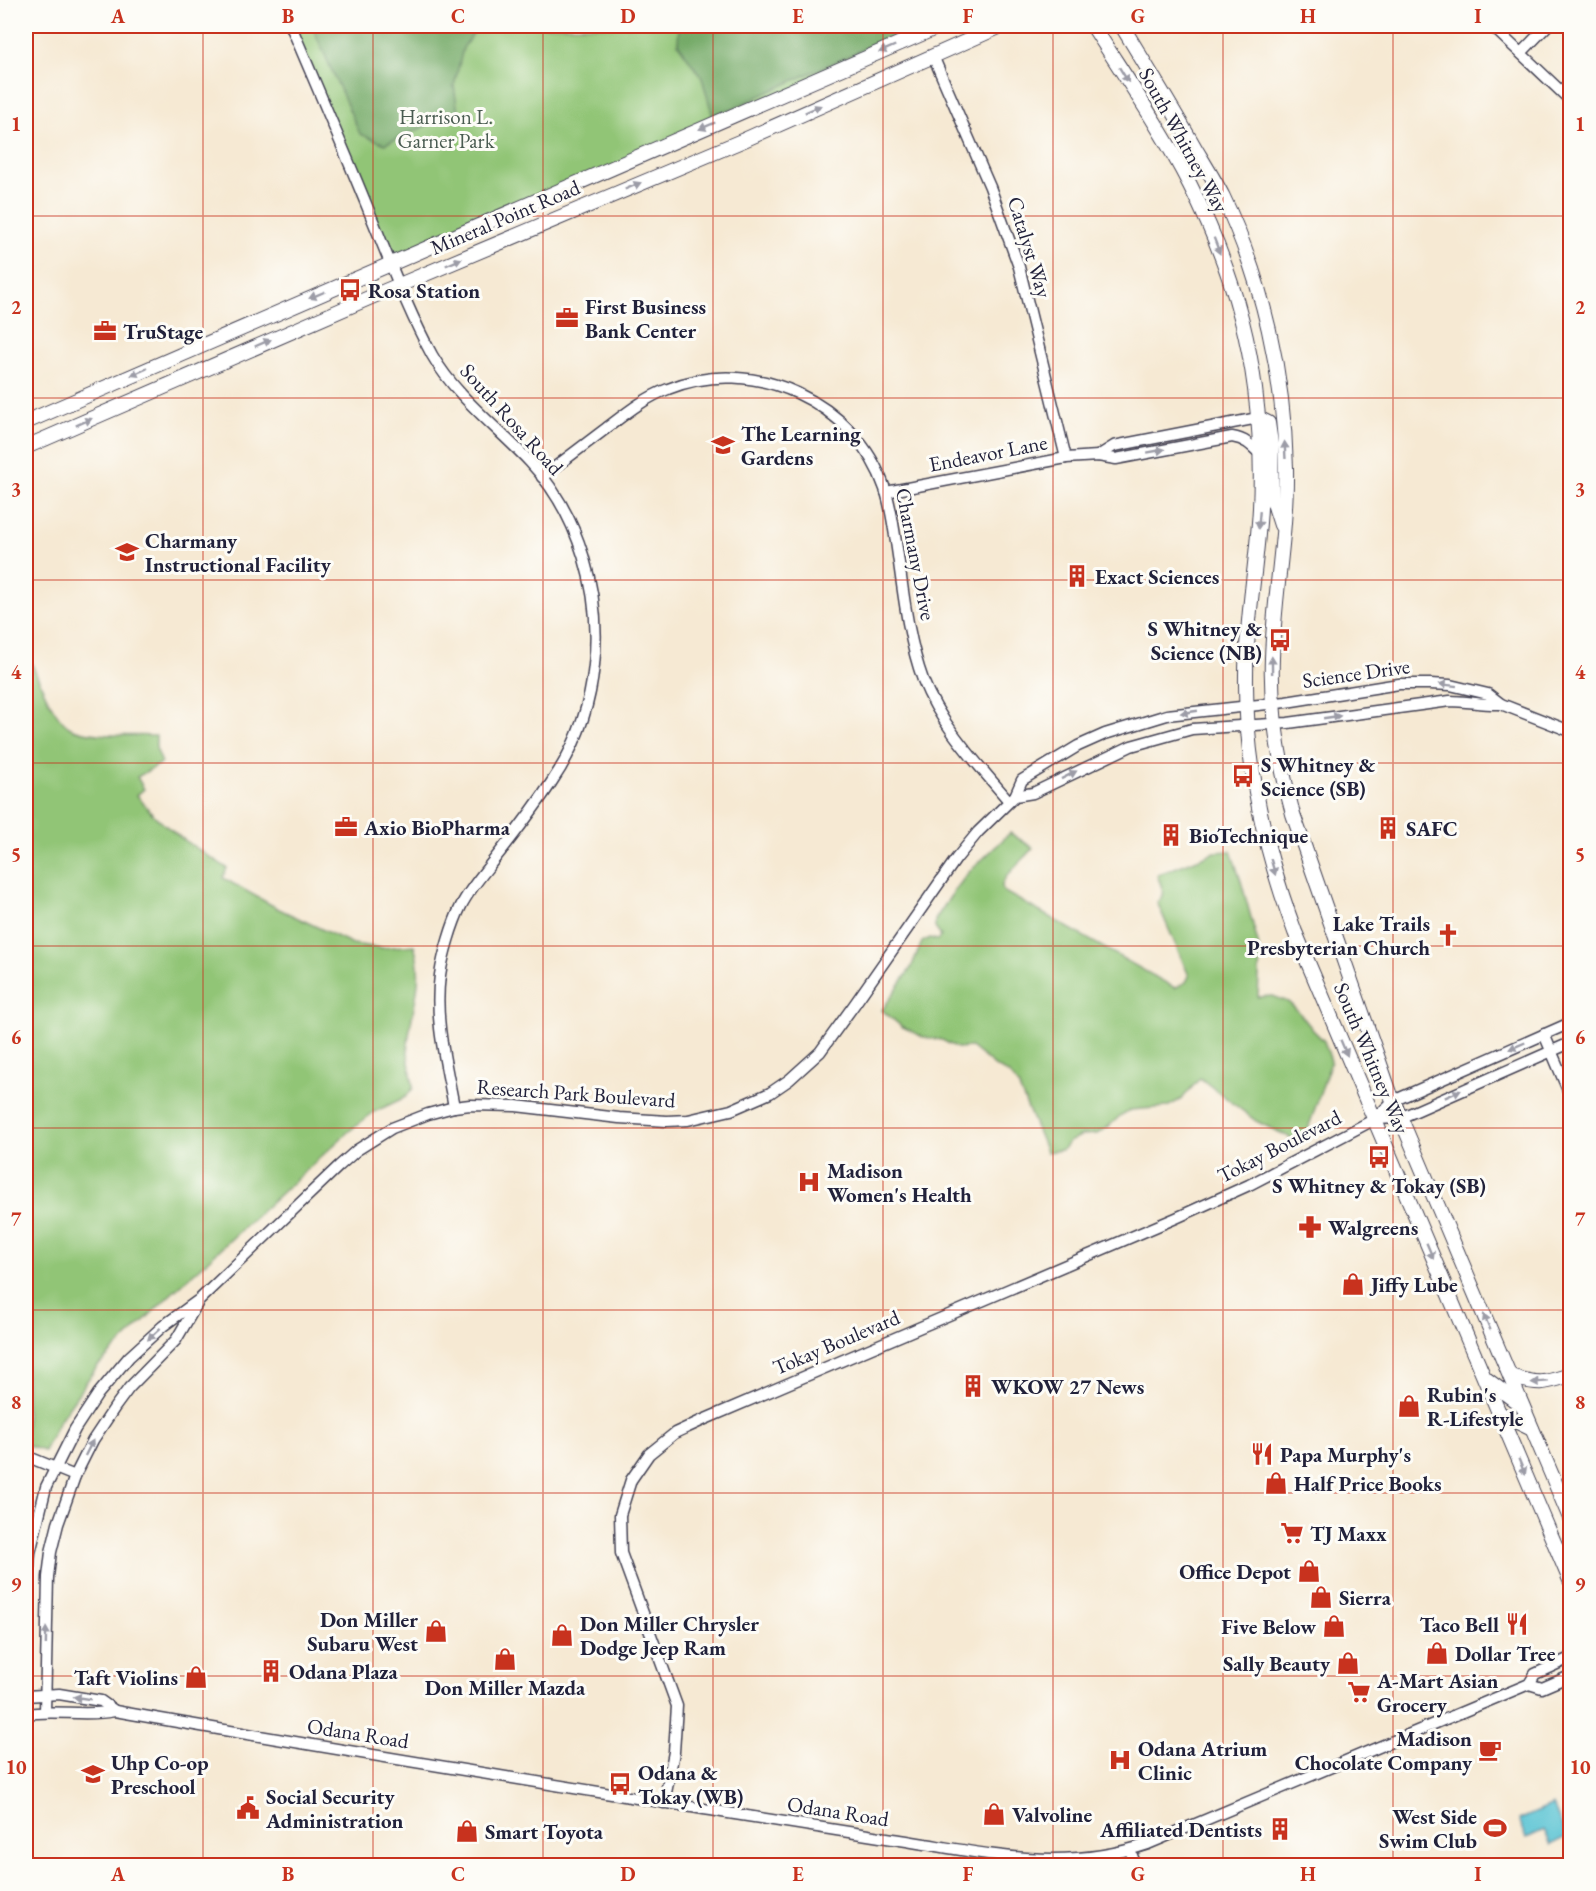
<svg xmlns="http://www.w3.org/2000/svg" width="1596" height="1891" font-family="'EB Garamond',serif">
<style>
.green{fill:#91c576;stroke:#5a7458;stroke-width:1.5}
.forest{fill:#74aa67;stroke:#4b6651;stroke-width:1.5}
.water{fill:#58c3d3;stroke:#3d7287;stroke-width:1.5}
.lines{fill:none;stroke-linecap:round;stroke-linejoin:round}
.minor-casing{stroke:#424052;stroke-width:13}
.major-casing{stroke:#424052;stroke-width:16}
.minor{stroke:#fff;stroke-width:10}
.major{stroke:#fff;stroke-width:14}
.oneway{fill:#9c9ca7}
.grid{fill:none;stroke:#c8321e;stroke-width:1.5;stroke-opacity:0.55}
.labels{text-anchor:middle;dominant-baseline:central;stroke-width:6;stroke-linejoin:round;paint-order:stroke}
.park-label{font-size:21px;fill:#495b50;stroke:#fdfcf7}
.street-label{font-size:21px;fill:#22223b;stroke:#fdfcf7}
.poi-label{font-size:21px;font-weight:bold;fill:#22223b;stroke:#fdfcf7;text-anchor:start}
.neatline{fill:none;stroke:#c8321e;stroke-width:2}
.grid-label{font-size:20px;text-anchor:middle;font-weight:bold;fill:#c8321e}
</style>
<rect width="100%" height="100%" fill="#fdfcf7"/>
<filter id="ink" filterUnits="userSpaceOnUse"><feTurbulence type="fractalNoise" baseFrequency=".0167" numOctaves="2"/><feDisplacementMap in="SourceGraphic" scale="12" xChannelSelector="R" yChannelSelector="G"/><feConvolveMatrix kernelMatrix="1 2 1 2 8 2 1 2 1" color-interpolation-filters="sRGB"/></filter>
<filter id="wash" filterUnits="userSpaceOnUse"><feTurbulence type="fractalNoise" baseFrequency=".008" numOctaves="4" result="noise"/><feDisplacementMap in="SourceGraphic" scale="24" xChannelSelector="R" yChannelSelector="G"/><feGaussianBlur stdDeviation="1.35" result="paint"/><feColorMatrix in="noise" values="0 0 0 0 0 0 0 0 0 0 0 0 0 0 0 0 0 1.4 0 .05"/><feComposite in="paint" operator="in"/></filter>
<g filter="url(#wash)">
<rect width="100%" height="100%" fill="#f6e9d3"/>
<g class="green">
<path d="M291,26H911L917,36L390,263Z"/>
<path d="M26,651C35,670 51,715 69,727C85,737 135,735 156,736V748L162,763L137,777L144,789L137,795C159,827 196,848 227,868L223,878L277,908L353,944L381,948L414,945C426,984 410,1009 408,1046C407,1060 412,1074 413,1088L406,1097L374,1112L348,1132L169,1296L96,1368L59,1421L44,1451L26,1445Z"/>
<path d="M1010,833L1033,848L1006,877L1002,885L1003,891L1175,988L1186,982L1189,976L1157,902C1167,894 1161,886 1157,875L1215,852L1231,851L1241,881L1258,943L1260,955L1258,997L1273,996L1288,1002L1299,1012L1313,1030L1324,1041L1331,1061L1308,1129L1293,1139L1256,1121L1200,1078L1182,1099L1167,1107L1130,1110L1121,1115L1108,1127L1097,1134L1082,1135L1069,1142L1062,1150L1046,1152L1018,1085L1009,1074L996,1067L971,1047L957,1048L942,1040L923,1037L901,1026L882,1010L911,968L922,942L930,938L937,940L941,936L935,928V920L950,897L968,873Z"/>
</g>
<g class="forest">
<path d="M312,26H478L463,48L454,86L458,112L385,144L360,134Z"/>
<path d="M679,26H911L912,27L713,117L702,78L678,44Z"/>
</g>
<path class="water" d="M1553,1805L1567,1837L1551,1845L1544,1830L1527,1838L1519,1820Z"/>
</g>
<g filter="url(#ink)">
<g class="lines">
<g class="minor-casing">
<g id="minor">
<path d="M291,26C318,89 345,152 371,216C390,262 408,311 432,355C456,397 497,427 530,462C579,514 602,594 594,665C590,707 575,748 551,783C533,810 513,836 493,861C482,875 469,890 461,906C452,924 443,955 440,975C434,1020 446,1063 454,1107"/>
<path d="M1492,26L1570,100"/>
<path d="M1521,53L1547,26"/>
<path d="M933,56L990,187L1019,267L1066,458"/>
<path d="M1098,456L1114,446L1258,418"/>
<path d="M542,477C563,461 583,446 604,430C624,415 644,398 668,389C753,354 856,402 885,489C891,506 893,524 896,542C903,588 907,636 923,680C941,726 977,763 1009,801"/>
<path d="M886,492L1066,458L1098,456L1116,459L1232,437C1245,439 1251,445 1260,454"/>
<path d="M1015,796L1033,793L1131,746L1192,729L1288,723L1450,701C1468,701 1484,705 1501,704"/>
<path d="M1544,1034L1570,1095"/>
<path d="M1375,1119L1400,1118L1570,1043"/>
<path d="M26,1456L75,1476"/>
<path d="M26,1608L30,1553L46,1487L75,1429L98,1394L129,1357L163,1326L200,1299L339,1166L357,1150L392,1128L428,1114L454,1107L470,1105L516,1106L619,1118L667,1121L688,1120L731,1110L770,1093L789,1080L820,1052L854,1005L956,859L978,832L1015,796L1022,780L1078,746L1105,734L1167,715L1286,702L1399,684H1430L1450,685L1488,694L1501,704L1570,731"/>
<path d="M1529,1684L1542,1688L1570,1676"/>
<path d="M26,1696L59,1694L101,1701L115,1711"/>
<path d="M45,1712L48,1577L51,1552L58,1524L75,1476L93,1440L115,1407L129,1388L176,1340L197,1304"/>
<path d="M26,1714C55,1709 85,1717 115,1711C317,1747 519,1779 722,1812C779,1821 836,1830 893,1839C983,1852 1058,1874 1148,1844L1529,1684L1535,1674L1570,1658"/>
<path d="M664,1803L674,1752L677,1706L621,1553L620,1515L631,1480L649,1454L675,1433L703,1420L1176,1218L1249,1185L1360,1127L1375,1119L1393,1101L1570,1023"/>
<path d="M1130,1850L1136,1866"/>
</g>
</g>
<g class="major-casing">
<g id="major">
<path d="M1093,26C1126,78 1162,130 1190,185C1222,248 1246,319 1255,389C1260,428 1262,469 1260,508C1257,564 1246,619 1246,675C1245,764 1264,849 1295,932L1570,1580"/>
<path d="M1122,26C1147,67 1172,108 1196,150C1205,165 1215,181 1223,197C1263,281 1284,375 1286,468C1287,532 1274,594 1272,658C1270,711 1279,762 1293,814L1390,1093L1570,1518"/>
<path d="M1258,418L1268,423L1271,444L1272,497L1281,525"/>
<path d="M26,422L940,26"/>
<path d="M26,447L385,291L744,140L1001,26"/>
<path d="M1510,1376C1538,1385 1543,1384 1570,1375"/>
<path d="M1486,1379L1521,1405"/>
<path d="M1499,1413L1532,1429"/>
</g>
</g>
<use href="#minor" class="minor"/>
<use href="#major" class="major"/>
</g>
<defs><path id="oneway-solid" d="M-6-.8H1V-3.2L6.5 0L1 3.2V.8H-6Z" transform="scale(1.5)"/></defs>
<g class="oneway">
<use href="#oneway-solid" transform="translate(887 49) rotate(157)"/>
<use href="#oneway-solid" transform="translate(1124 75) rotate(58)"/>
<use href="#oneway-solid" transform="translate(813 109) rotate(-24)"/>
<use href="#oneway-solid" transform="translate(707 126) rotate(157)"/>
<use href="#oneway-solid" transform="translate(633 186) rotate(-23)"/>
<use href="#oneway-solid" transform="translate(1217 246) rotate(69)"/>
<use href="#oneway-solid" transform="translate(454 262) rotate(-23)"/>
<use href="#oneway-solid" transform="translate(317 295) rotate(157)"/>
<use href="#oneway-solid" transform="translate(263 343) rotate(-23)"/>
<use href="#oneway-solid" transform="translate(139 372) rotate(156)"/>
<use href="#oneway-solid" transform="translate(84 422) rotate(-24)"/>
<use href="#oneway-solid" transform="translate(1285 450) rotate(-93)"/>
<use href="#oneway-solid" transform="translate(1156 451) rotate(-10)"/>
<use href="#oneway-solid" transform="translate(1259 520) rotate(95)"/>
<use href="#oneway-solid" transform="translate(1272 665) rotate(-91)"/>
<use href="#oneway-solid" transform="translate(1448 685) rotate(-173)"/>
<use href="#oneway-solid" transform="translate(1189 712) rotate(172)"/>
<use href="#oneway-solid" transform="translate(1332 717) rotate(-8)"/>
<use href="#oneway-solid" transform="translate(1069 775) rotate(-27)"/>
<use href="#oneway-solid" transform="translate(1273 867) rotate(74)"/>
<use href="#oneway-solid" transform="translate(1517 1046) rotate(157)"/>
<use href="#oneway-solid" transform="translate(1344 1048) rotate(67)"/>
<use href="#oneway-solid" transform="translate(1453 1094) rotate(-24)"/>
<use href="#oneway-solid" transform="translate(1430 1251) rotate(67)"/>
<use href="#oneway-solid" transform="translate(1487 1322) rotate(-113)"/>
<use href="#oneway-solid" transform="translate(154 1334) rotate(137)"/>
<use href="#oneway-solid" transform="translate(1540 1382) rotate(176)"/>
<use href="#oneway-solid" transform="translate(89 1448) rotate(-63)"/>
<use href="#oneway-solid" transform="translate(1522 1467) rotate(67)"/>
<use href="#oneway-solid" transform="translate(46 1636) rotate(-89)"/>
<use href="#oneway-solid" transform="translate(82 1698) rotate(-171)"/>
</g>
</g>
<path class="grid" d="M203,26V1866M373,26V1866M543,26V1866M713,26V1866M883,26V1866M1053,26V1866M1223,26V1866M1393,26V1866M26,216H1570M26,398H1570M26,580H1570M26,763H1570M26,946H1570M26,1128H1570M26,1310H1570M26,1493H1570M26,1676H1570"/>
<defs>
<g id="bus-bare" transform="scale(1.8)"><path d="M-5-6H5V4H4V6H2V4H-2V6H-4V4H-5ZM-3.5-4V0h7V-4ZM-3.5 1.2v1.5H-2V1.2ZM2 1.2v1.5H3.5V1.2Z" fill="#c8321e" stroke="#fdfcf7" stroke-width="2.5" paint-order="stroke"/></g>
<g id="office-bare" transform="scale(1.8)"><path d="M-6-3h4V-5.5h4V-3h4V5H-6ZM-1-4.5V-3h2v-1.5ZM-6 0V1H6V0Z" fill="#c8321e" stroke="#fdfcf7" stroke-width="2.5" paint-order="stroke"/></g>
<g id="school-bare" transform="scale(1.8)"><path d="M0-5L7-2L0 1L-7-2ZM-4 1L0 2.5L4 1V4Q0 6-4 4Z" fill="#c8321e" stroke="#fdfcf7" stroke-width="2.5" paint-order="stroke"/></g>
<g id="university-bare" transform="scale(1.8)"><path d="M0-5L7-2L0 1L-7-2ZM-4 1L0 2.5L4 1V4Q0 6-4 4Z" fill="#c8321e" stroke="#fdfcf7" stroke-width="2.5" paint-order="stroke"/></g>
<g id="building-bare" transform="scale(1.8)"><path d="M-4-6H4V6H1V3H-1V6H-4ZM-2.5-4.3h1.7v1.8h-1.7ZM.8-4.3h1.7v1.8H.8ZM-2.5-1h1.7V.8h-1.7ZM.8-1h1.7V.8H.8Z" fill="#c8321e" stroke="#fdfcf7" stroke-width="2.5" paint-order="stroke"/></g>
<g id="church-bare" transform="scale(1.8)"><path d="M-1.2-6h2.4v3.5h3.3v2.4h-3.3V6h-2.4V-.1h-3.3v-2.4h3.3Z" fill="#c8321e" stroke="#fdfcf7" stroke-width="2.5" paint-order="stroke"/></g>
<g id="hospital-bare" transform="scale(1.8)"><path d="M-5-5h3v3.5h4V-5h3V5h-3V1.5h-4V5h-3Z" fill="#c8321e" stroke="#fdfcf7" stroke-width="2.5" paint-order="stroke"/></g>
<g id="pharmacy-bare" transform="scale(1.8)"><path d="M-2-6h4v4h4v4h-4v4h-4v-4h-4v-4h4Z" fill="#c8321e" stroke="#fdfcf7" stroke-width="2.5" paint-order="stroke"/></g>
<g id="shop-bare" transform="scale(1.8)"><path d="M-5-2.5h2.3a2.7 3.5 0 0 1 5.4 0H5L5.5 6h-11ZM-1.5-2.5h3a1.5 2.3 0 0 0-3 0Z" fill="#c8321e" stroke="#fdfcf7" stroke-width="2.5" paint-order="stroke"/></g>
<g id="restaurant-bare" transform="scale(1.8)"><path d="M-5-6h1v4h1v-4h1v4h1v-4h1v5L-1.5 .5V6h-2V.5L-5-1ZM5-6V6H3V1.5H1.5Q1.5-4 5-6Z" fill="#c8321e" stroke="#fdfcf7" stroke-width="2.5" paint-order="stroke"/></g>
<g id="supermarket-bare" transform="scale(1.8)"><path d="M-6-5.5h2.5l.6 2H6L4.5 2H-2.5L-4.4-4H-6ZM-1.5 3.2a1.3 1.3 0 1 0 .1 0ZM3 3.2a1.3 1.3 0 1 0 .1 0Z" fill="#c8321e" stroke="#fdfcf7" stroke-width="2.5" paint-order="stroke"/></g>
<g id="cafe-bare" transform="scale(1.8)"><path d="M-5.5-4.5H6V0H3Q3 3.5 0 3.5H-2.5Q-5.5 3.5-5.5 0ZM3-3.2v2h1.7v-2ZM-6 4.5H4V6H-6Z" fill="#c8321e" stroke="#fdfcf7" stroke-width="2.5" paint-order="stroke"/></g>
<g id="civic-bare" transform="scale(1.8)"><path d="M-.6-6.5H3V-4.5H.6V-3L4-1V1h2V6H-6V1h2V-1L-.6-3ZM-1.2 2.5V6h2.4V2.5Z" fill="#c8321e" stroke="#fdfcf7" stroke-width="2.5" paint-order="stroke"/></g>
<g id="stadium-bare" transform="scale(1.8)"><path d="M0-5a6.5 5 0 1 0 0 10a6.5 5 0 1 0 0-10ZM-3.5-1.8h7v3.6h-7Z" fill="#c8321e" stroke="#fdfcf7" stroke-width="2.5" paint-order="stroke"/></g>
</defs>
<g fill-rule="evenodd">
<use href="#bus-bare" x="350" y="290"/>
<use href="#office-bare" x="567" y="318"/>
<use href="#office-bare" x="105" y="331"/>
<use href="#school-bare" x="723" y="445"/>
<use href="#university-bare" x="127" y="552"/>
<use href="#building-bare" x="1077" y="576"/>
<use href="#bus-bare" x="1280" y="640"/>
<use href="#bus-bare" x="1243" y="776"/>
<use href="#office-bare" x="346" y="827"/>
<use href="#building-bare" x="1388" y="828"/>
<use href="#building-bare" x="1171" y="835"/>
<use href="#church-bare" x="1448" y="935"/>
<use href="#bus-bare" x="1379" y="1157"/>
<use href="#hospital-bare" x="809" y="1182"/>
<use href="#pharmacy-bare" x="1310" y="1227"/>
<use href="#shop-bare" x="1353" y="1284"/>
<use href="#building-bare" x="973" y="1386"/>
<use href="#shop-bare" x="1409" y="1406"/>
<use href="#restaurant-bare" x="1262" y="1454"/>
<use href="#shop-bare" x="1276" y="1483"/>
<use href="#supermarket-bare" x="1292" y="1533"/>
<use href="#shop-bare" x="1309" y="1571"/>
<use href="#shop-bare" x="1321" y="1597"/>
<use href="#restaurant-bare" x="1517" y="1624"/>
<use href="#shop-bare" x="1334" y="1626"/>
<use href="#shop-bare" x="436" y="1631"/>
<use href="#shop-bare" x="562" y="1635"/>
<use href="#shop-bare" x="1437" y="1653"/>
<use href="#shop-bare" x="505" y="1659"/>
<use href="#shop-bare" x="1348" y="1663"/>
<use href="#building-bare" x="271" y="1671"/>
<use href="#shop-bare" x="196" y="1677"/>
<use href="#supermarket-bare" x="1359" y="1692"/>
<use href="#cafe-bare" x="1490" y="1750"/>
<use href="#hospital-bare" x="1120" y="1760"/>
<use href="#school-bare" x="93" y="1774"/>
<use href="#bus-bare" x="620" y="1784"/>
<use href="#civic-bare" x="248" y="1808"/>
<use href="#shop-bare" x="994" y="1814"/>
<use href="#stadium-bare" x="1495" y="1828"/>
<use href="#building-bare" x="1280" y="1829"/>
<use href="#shop-bare" x="467" y="1831"/>
</g>
<g class="labels">
<g class="park-label">
<text x="446" y="116">Harrison L.<tspan x="446" dy="24">Garner Park</tspan></text>
</g>
<g class="street-label">
<text transform="translate(1184 140) rotate(61)">South Whitney Way</text>
<text transform="translate(505 217) rotate(-23)">Mineral Point Road</text>
<text transform="translate(1030 247) rotate(73)">Catalyst Way</text>
<text transform="translate(512 419) rotate(48)">South Rosa Road</text>
<text transform="translate(988 453) rotate(-11)">Endeavor Lane</text>
<text transform="translate(916 554) rotate(79)">Charmany Drive</text>
<text transform="translate(1356 673) rotate(-8)">Science Drive</text>
<text transform="translate(1372 1058) rotate(67)">South Whitney Way</text>
<text transform="translate(576 1093) rotate(4)">Research Park Boulevard</text>
<text transform="translate(1279 1146) rotate(-27)">Tokay Boulevard</text>
<text transform="translate(836 1342) rotate(-23)">Tokay Boulevard</text>
<text transform="translate(358 1733) rotate(9)">Odana Road</text>
<text transform="translate(838 1811) rotate(9)">Odana Road</text>
</g>
<g class="poi-label">
<text x="368" y="290">Rosa Station</text>
<text x="585" y="306">First Business<tspan x="585" dy="24">Bank Center</tspan></text>
<text x="123" y="331">TruStage</text>
<text x="741" y="433">The Learning<tspan x="741" dy="24">Gardens</tspan></text>
<text x="145" y="540">Charmany<tspan x="145" dy="24">Instructional Facility</tspan></text>
<text x="1095" y="576">Exact Sciences</text>
<text x="1262" y="628" text-anchor="end">S Whitney &amp;<tspan x="1262" dy="24">Science (NB)</tspan></text>
<text x="1261" y="764">S Whitney &amp;<tspan x="1261" dy="24">Science (SB)</tspan></text>
<text x="364" y="827">Axio BioPharma</text>
<text x="1406" y="828">SAFC</text>
<text x="1189" y="835">BioTechnique</text>
<text x="1430" y="923" text-anchor="end">Lake Trails<tspan x="1430" dy="24">Presbyterian Church</tspan></text>
<text x="827" y="1170">Madison<tspan x="827" dy="24">Women's Health</tspan></text>
<text x="1379" y="1185" text-anchor="middle">S Whitney &amp; Tokay (SB)</text>
<text x="1328" y="1227">Walgreens</text>
<text x="1371" y="1284">Jiffy Lube</text>
<text x="991" y="1386">WKOW 27 News</text>
<text x="1427" y="1394">Rubin's<tspan x="1427" dy="24">R-Lifestyle</tspan></text>
<text x="1280" y="1454">Papa Murphy's</text>
<text x="1294" y="1483">Half Price Books</text>
<text x="1310" y="1533">TJ Maxx</text>
<text x="1291" y="1571" text-anchor="end">Office Depot</text>
<text x="1339" y="1597">Sierra</text>
<text x="418" y="1619" text-anchor="end">Don Miller<tspan x="418" dy="24">Subaru West</tspan></text>
<text x="580" y="1623">Don Miller Chrysler<tspan x="580" dy="24">Dodge Jeep Ram</tspan></text>
<text x="1499" y="1624" text-anchor="end">Taco Bell</text>
<text x="1316" y="1626" text-anchor="end">Five Below</text>
<text x="1455" y="1653">Dollar Tree</text>
<text x="1330" y="1663" text-anchor="end">Sally Beauty</text>
<text x="289" y="1671">Odana Plaza</text>
<text x="178" y="1677" text-anchor="end">Taft Violins</text>
<text x="1377" y="1680">A-Mart Asian<tspan x="1377" dy="24">Grocery</tspan></text>
<text x="505" y="1687" text-anchor="middle">Don Miller Mazda</text>
<text x="1472" y="1738" text-anchor="end">Madison<tspan x="1472" dy="24">Chocolate Company</tspan></text>
<text x="1138" y="1748">Odana Atrium<tspan x="1138" dy="24">Clinic</tspan></text>
<text x="111" y="1762">Uhp Co-op<tspan x="111" dy="24">Preschool</tspan></text>
<text x="638" y="1772">Odana &amp;<tspan x="638" dy="24">Tokay (WB)</tspan></text>
<text x="266" y="1796">Social Security<tspan x="266" dy="24">Administration</tspan></text>
<text x="1012" y="1814">Valvoline</text>
<text x="1477" y="1816" text-anchor="end">West Side<tspan x="1477" dy="24">Swim Club</tspan></text>
<text x="1262" y="1829" text-anchor="end">Affiliated Dentists</text>
<text x="485" y="1831">Smart Toyota</text>
</g>
</g>
<rect width="1596" height="1891" fill="none" stroke="#fdfcf7" stroke-width="66"/>
<rect x="33" y="33" width="1530" height="1825" class="neatline"/>
<g class="grid-label">
<text x="118" y="23">A</text>
<text x="288" y="23">B</text>
<text x="458" y="23">C</text>
<text x="628" y="23">D</text>
<text x="798" y="23">E</text>
<text x="968" y="23">F</text>
<text x="1138" y="23">G</text>
<text x="1308" y="23">H</text>
<text x="1478" y="23">I</text>
<text x="16" y="131">1</text>
<text x="1580" y="131">1</text>
<text x="16" y="314">2</text>
<text x="1580" y="314">2</text>
<text x="16" y="496">3</text>
<text x="1580" y="496">3</text>
<text x="16" y="679">4</text>
<text x="1580" y="679">4</text>
<text x="16" y="861">5</text>
<text x="1580" y="861">5</text>
<text x="16" y="1044">6</text>
<text x="1580" y="1044">6</text>
<text x="16" y="1226">7</text>
<text x="1580" y="1226">7</text>
<text x="16" y="1409">8</text>
<text x="1580" y="1409">8</text>
<text x="16" y="1591">9</text>
<text x="1580" y="1591">9</text>
<text x="16" y="1774">10</text>
<text x="1580" y="1774">10</text>
<text x="118" y="1881">A</text>
<text x="288" y="1881">B</text>
<text x="458" y="1881">C</text>
<text x="628" y="1881">D</text>
<text x="798" y="1881">E</text>
<text x="968" y="1881">F</text>
<text x="1138" y="1881">G</text>
<text x="1308" y="1881">H</text>
<text x="1478" y="1881">I</text>
</g>
</svg>
